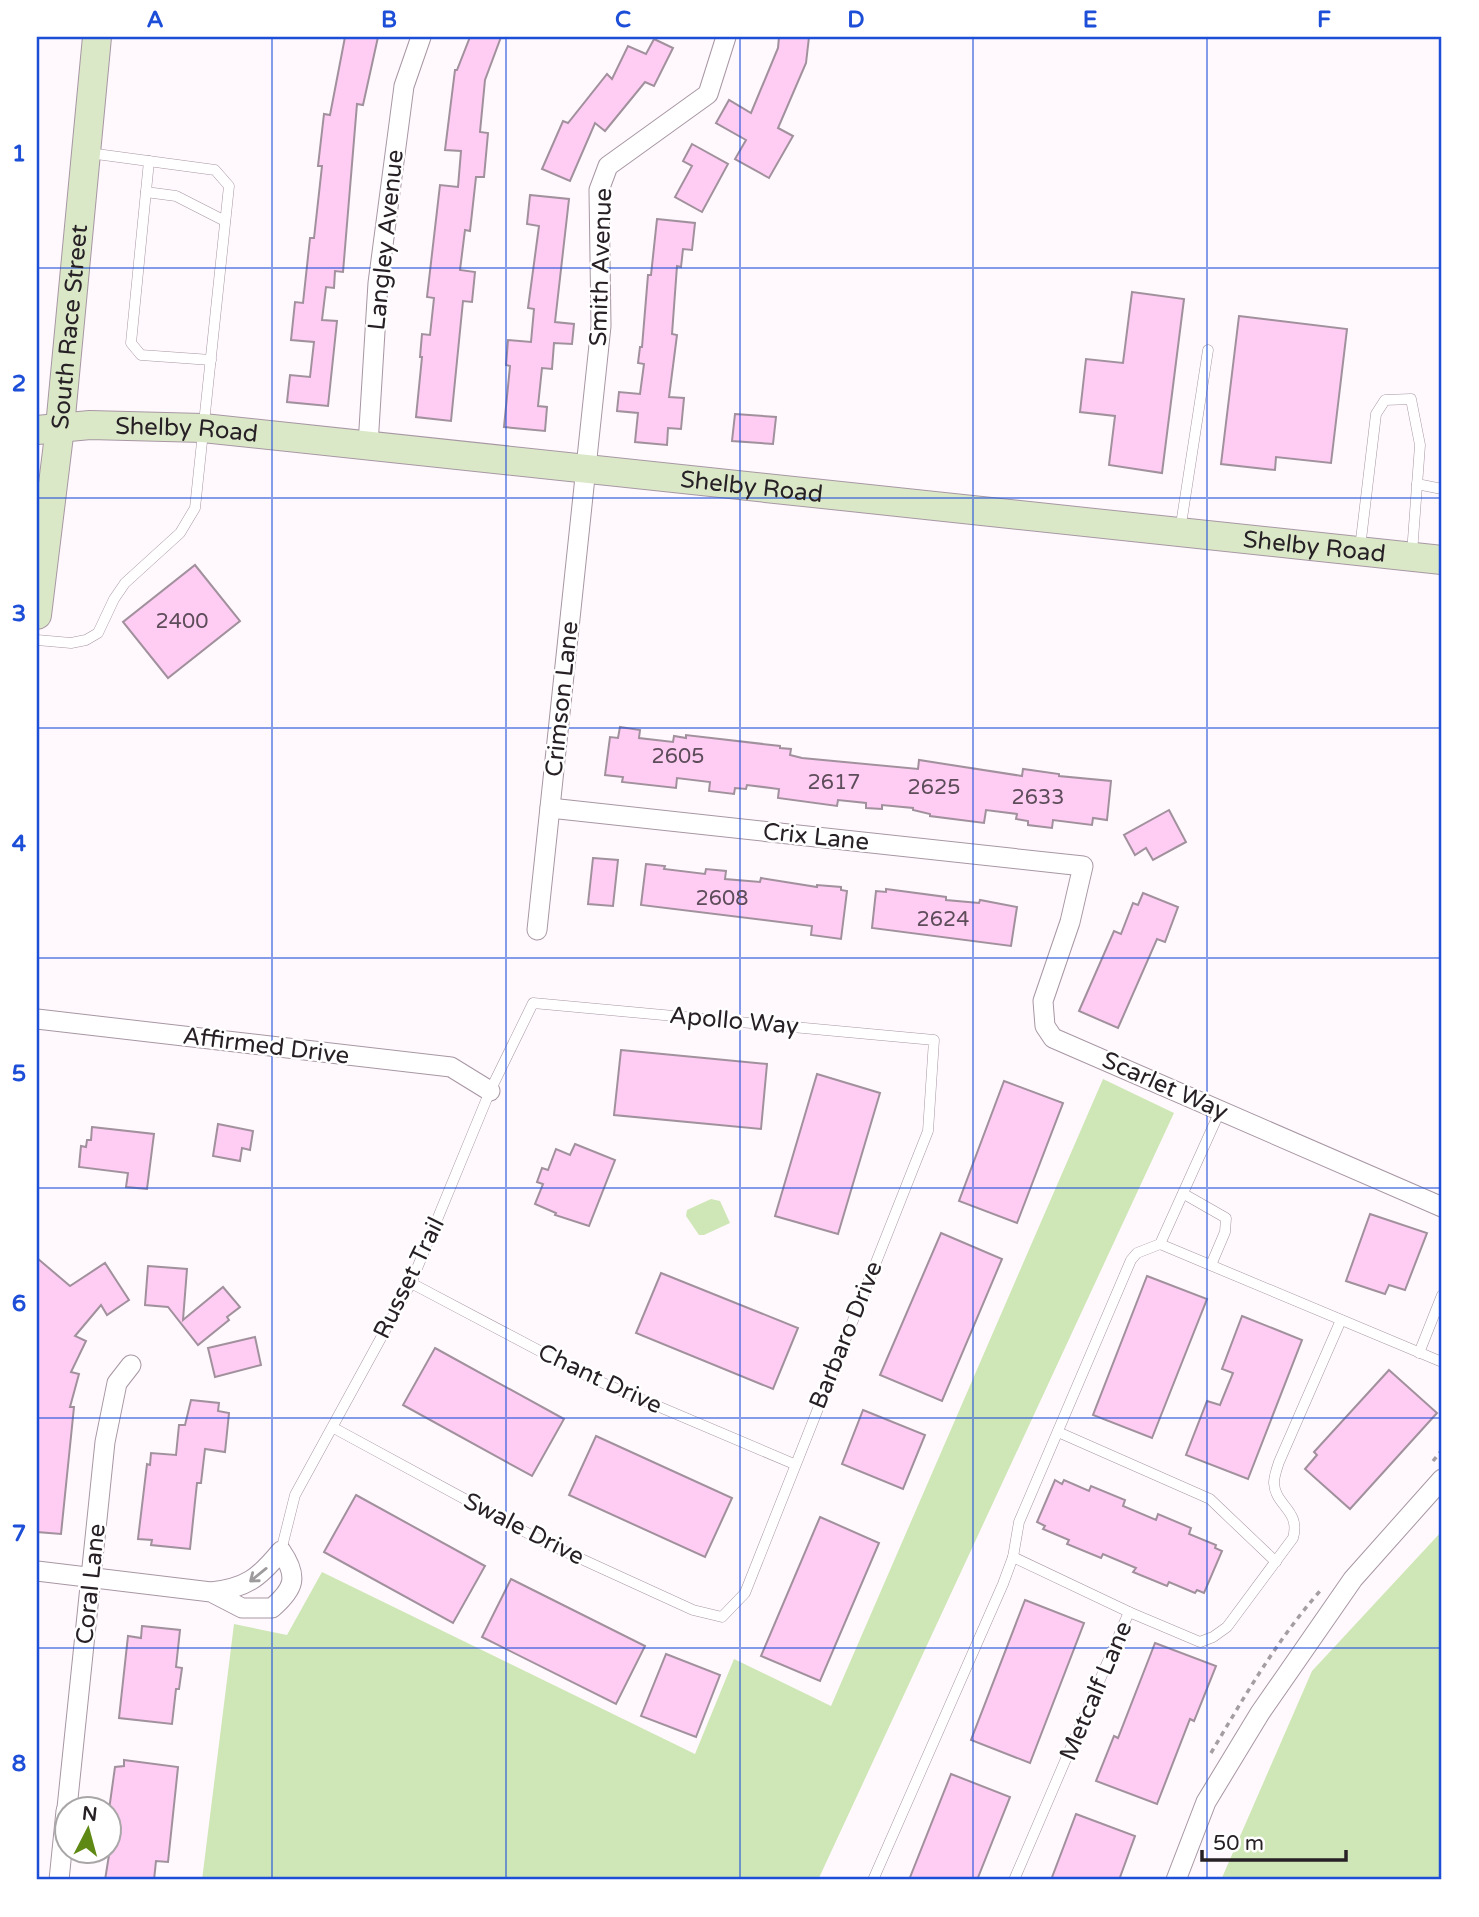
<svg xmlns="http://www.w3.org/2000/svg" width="1479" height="1917" font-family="'Varela Round',sans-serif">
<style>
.green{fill:#cfe7b6}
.building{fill:#ffccf3;stroke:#a1919d;stroke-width:2}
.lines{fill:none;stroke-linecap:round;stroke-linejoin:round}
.lane-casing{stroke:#a797a3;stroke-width:11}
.street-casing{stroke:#a797a3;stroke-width:21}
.secondary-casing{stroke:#a797a3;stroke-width:30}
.path{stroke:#a49ea3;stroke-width:3.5;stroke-dasharray:5 5;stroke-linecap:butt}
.lane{stroke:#fff;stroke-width:10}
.street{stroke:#fff;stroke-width:19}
.secondary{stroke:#dbe8c8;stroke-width:28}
.oneway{stroke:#9e9b9d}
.grid{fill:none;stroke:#1d4ed8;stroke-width:2;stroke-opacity:0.55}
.labels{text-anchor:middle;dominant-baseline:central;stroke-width:5;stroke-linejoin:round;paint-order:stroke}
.number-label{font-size:21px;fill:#5d4c59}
.street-label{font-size:24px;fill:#272126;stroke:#fff}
.neatline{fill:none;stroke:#1d4ed8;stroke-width:2.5}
.grid-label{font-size:23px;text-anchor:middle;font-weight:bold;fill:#1d4ed8}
</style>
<rect width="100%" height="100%" fill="#fff8fd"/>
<g class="green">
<path d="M1103,1079L1174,1113L818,1880H202L234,1624L287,1635L322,1572L695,1754L734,1659L831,1706Z"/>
<path d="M711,1199L720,1201L730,1223L704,1235H699L686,1216L687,1210Z"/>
<path d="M1442,1531V1880H1221L1312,1671Z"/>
</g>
<g class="building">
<path d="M345,37H378L363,105L357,104L343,272L335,271L334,288L326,287L322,320L337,321L328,406L287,402L290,375L310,377L314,342L291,340L295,302L303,303L310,238H314L322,166H318L324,114L330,115Z"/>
<path d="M470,37H501L485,80L480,132L488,133L484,177H476L470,231L465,230L460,270L475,272L472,302L463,301L451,421L416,417L422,357H420L422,334L430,335L434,298L427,297L440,185L458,187L461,151L445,150L455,70H457Z"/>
<path d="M779,37H809L806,63L778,128L793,136L769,178L735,159L746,140L716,123L729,100L751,113L778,48Z"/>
<path d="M654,39L673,48L654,86L645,82L605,131L595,123L570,181L542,169L563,121L568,123L607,74L612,79L628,46L646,54Z"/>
<path d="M692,144L728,164L702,212L675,197L692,166L683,161Z"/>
<path d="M530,195L569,199L555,322L574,324L572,344L554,343L552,369L542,368L538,406L547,407L545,431L504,427L510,366L506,365L508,340L531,342L534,309L528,308L539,226L527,224Z"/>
<path d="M657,219L695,223L692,250L683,249L681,267L677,266L672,334L677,335L669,397L684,398L681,429L668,428L667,445L635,442L638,413L617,411L619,392L640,394L644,364L638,363L640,347H642L648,275H651Z"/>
<path d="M1132,292L1184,299L1162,473L1109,465L1115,416L1080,412L1086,359L1123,363Z"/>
<path d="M1239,316L1347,329L1331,463L1276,457L1275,470L1221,464Z"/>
<path d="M735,414L776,417L773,444L732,441Z"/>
<path d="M195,565L240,621L168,678L123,622Z"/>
<path d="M620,727L640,730L639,738L673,742L674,736L686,738V735L780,746V748L791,749L790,755L802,758L918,769L919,760L1022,776L1023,769L1059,774V776L1111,781L1107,820L1093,818L1092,825L1053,820L1052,828L1028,825V821L1016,819L1017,814L986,810L984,823L930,816V814L913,810V808L882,805V809L866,808V803L838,800L837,806L778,798L779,789L747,785L746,789L735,788L734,794L709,791L710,782L677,778L676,788L622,782L623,777L605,775L610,737L618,738Z"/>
<path d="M1169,810L1186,842L1153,860L1146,848L1135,855L1124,835Z"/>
<path d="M593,858L618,860L613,906L588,904Z"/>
<path d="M646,864L665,866L664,869L705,874L706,869L726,871L725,879L760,882L761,878L817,887V885L841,887V890L847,891L841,939L811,935L812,926L641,905Z"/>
<path d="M886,889L946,897V900L979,903L980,900L1017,907L1011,946L872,928L876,891L886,892Z"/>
<path d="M1143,893L1178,907L1165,942L1157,939L1118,1028L1079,1011L1114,931L1121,934L1133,903L1138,905Z"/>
<path d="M621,1050L767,1064L761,1129L614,1115Z"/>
<path d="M817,1074L880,1093L838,1234L775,1216Z"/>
<path d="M1004,1081L1063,1103L1017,1223L959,1201Z"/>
<path d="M218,1124L253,1131L250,1150L242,1148L240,1161L213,1156Z"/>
<path d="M92,1127L154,1134L147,1189L126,1187L128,1173L79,1167L81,1146L86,1147L87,1140H91Z"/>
<path d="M575,1144L615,1160L589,1226L555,1215L556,1213L535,1204L543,1184L537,1182L542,1168L548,1170L556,1149L570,1155Z"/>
<path d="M1370,1214L1427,1233L1405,1290L1389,1285L1385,1294L1346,1281Z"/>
<path d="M941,1233L1002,1259L942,1401L880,1375Z"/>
<path d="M37,1258L70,1286L105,1263L129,1300L107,1315L101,1305L75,1336L86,1341L71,1372L79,1374L70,1407H74L61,1534L37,1532Z"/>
<path d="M148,1266L187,1269L183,1320L223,1287L240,1307L227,1317L229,1320L198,1345L168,1307L145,1305Z"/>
<path d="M661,1273L798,1328L773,1389L636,1333Z"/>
<path d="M1147,1276L1207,1299L1152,1438L1093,1415Z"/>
<path d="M1242,1316L1302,1340L1248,1479L1186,1455L1207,1401L1220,1405L1233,1373L1222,1369Z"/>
<path d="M255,1337L261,1365L215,1377L208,1348Z"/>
<path d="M435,1348L564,1419L532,1476L403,1405Z"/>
<path d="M1389,1370L1437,1413L1350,1509L1305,1469L1317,1455L1314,1452Z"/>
<path d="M191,1400L219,1403L218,1411L229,1413L225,1452L205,1449L201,1483H197L190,1549L151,1545L152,1540L138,1539L147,1464L150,1465L151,1453L176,1455L179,1425H185Z"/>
<path d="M863,1410L925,1435L903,1489L842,1464Z"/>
<path d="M596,1436L732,1498L705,1557L569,1495Z"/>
<path d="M1055,1480L1062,1484L1064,1480L1089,1491L1091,1486L1125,1500L1123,1506L1156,1520L1158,1514L1191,1528L1189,1534L1216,1545L1215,1548L1222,1551L1204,1593L1197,1590L1195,1593L1169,1582L1167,1586L1133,1572L1136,1568L1103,1554L1101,1558L1067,1544L1069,1540L1043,1529L1045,1526L1037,1522Z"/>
<path d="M356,1495L485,1566L453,1623L324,1552Z"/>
<path d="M820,1517L879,1543L820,1681L761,1656Z"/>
<path d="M511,1579L645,1646L616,1704L482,1637Z"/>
<path d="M1025,1600L1084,1623L1030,1763L971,1740Z"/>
<path d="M142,1626L180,1630L176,1667L182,1668L179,1689H176L172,1724L119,1718L128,1636L141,1638Z"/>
<path d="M1155,1643L1216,1666L1194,1721L1190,1719L1157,1804L1096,1781L1114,1736L1118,1738Z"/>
<path d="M666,1654L720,1675L696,1737L641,1716Z"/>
<path d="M124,1760L178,1767L168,1862L156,1861L154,1880H105L109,1855L108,1817L115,1767L124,1766Z"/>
<path d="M951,1774L1010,1797L977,1880H909Z"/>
<path d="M1076,1814L1135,1836L1119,1880H1051Z"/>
</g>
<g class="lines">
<g class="lane-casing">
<g id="lane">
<path d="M149,161L131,343L141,355L211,360"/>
<path d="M146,192L176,196L225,221"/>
<path d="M1417,484L1442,489"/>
<path d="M1180,531L1208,350"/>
<path d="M1360,548L1376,414L1385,400L1411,399L1420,445L1412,553"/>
<path d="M37,640L71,643L86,640L98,633L114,599L125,583L180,533L195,508L229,186L215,170L89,153"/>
<path d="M1184,1194L1226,1218L1225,1232L1211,1265"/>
<path d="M1160,1244L1442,1362"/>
<path d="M411,1283L589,1377L794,1464"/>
<path d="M1419,1353L1442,1295"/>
<path d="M1058,1432L1210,1499L1276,1562"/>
<path d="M281,1551L295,1495L411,1283L490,1091L533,1003L934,1040L928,1131L745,1593L722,1617L693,1610L542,1541L332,1427"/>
<path d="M1013,1557L1129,1612"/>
<path d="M873,1880L1003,1584L1013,1557L1019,1522L1131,1260L1137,1253L1160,1244L1220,1111"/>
<path d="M1014,1880L1129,1612L1200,1642L1213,1637L1227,1627L1293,1538C1301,1510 1275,1506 1274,1483C1274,1476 1277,1468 1279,1462L1341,1320"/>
</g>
</g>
<g class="street-casing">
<g id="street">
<path d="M368,445L378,283L404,86L421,37"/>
<path d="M550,808L1083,866L1070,922L1043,1001L1045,1026L1053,1038L1442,1207"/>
<path d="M537,930L601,326L599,190L608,166L708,94L726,37"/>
<path d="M37,1019L451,1067L490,1091"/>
<path d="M37,1571L211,1592C246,1588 259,1578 281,1551C299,1577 294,1589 272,1608H242L211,1592"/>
<path d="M67,1808L105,1442L117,1383L131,1365"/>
<path d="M59,1880L66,1811"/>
<path d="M1176,1880L1206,1802L1260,1713L1353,1579L1442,1479"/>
</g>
</g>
<g class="secondary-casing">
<g id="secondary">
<path id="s1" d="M37,430L90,425L203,428L1442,560"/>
<path id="s2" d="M37,615L60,427L97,37"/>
</g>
</g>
<g class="path">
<path d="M1433,1461L1442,1450"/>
<path d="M1211,1753C1244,1697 1277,1640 1320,1591"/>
</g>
<use href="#lane" class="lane"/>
<use href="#street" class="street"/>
<use href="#secondary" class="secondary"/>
</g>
<defs><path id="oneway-shaft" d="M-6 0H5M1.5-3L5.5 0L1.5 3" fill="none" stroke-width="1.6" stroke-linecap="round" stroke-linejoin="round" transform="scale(1.75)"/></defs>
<use class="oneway" href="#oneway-shaft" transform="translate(258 1575) rotate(141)"/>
<path class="grid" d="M272,37V1880M506,37V1880M740,37V1880M973,37V1880M1207,37V1880M37,268H1442M37,498H1442M37,728H1442M37,958H1442M37,1188H1442M37,1418H1442M37,1648H1442"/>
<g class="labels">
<g class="number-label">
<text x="182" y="621">2400</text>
<text x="678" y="756">2605</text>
<text x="834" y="782">2617</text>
<text x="934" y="787">2625</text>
<text x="1038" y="797">2633</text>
<text x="722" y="898">2608</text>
<text x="943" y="919">2624</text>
</g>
<g class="street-label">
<text transform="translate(386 240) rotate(-84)">Langley Avenue</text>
<text transform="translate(601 267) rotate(-88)">Smith Avenue</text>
<text stroke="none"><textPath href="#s2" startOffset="290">South Race Street</textPath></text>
<text stroke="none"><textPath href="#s1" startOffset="150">Shelby Road</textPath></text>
<text stroke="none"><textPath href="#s1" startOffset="718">Shelby Road</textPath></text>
<text stroke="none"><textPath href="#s1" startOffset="1284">Shelby Road</textPath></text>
<text transform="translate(562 699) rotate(-84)">Crimson Lane</text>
<text transform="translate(816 837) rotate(6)">Crix Lane</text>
<text transform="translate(734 1021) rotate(5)">Apollo Way</text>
<text transform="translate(266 1046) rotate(7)">Affirmed Drive</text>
<text transform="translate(1165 1086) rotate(24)">Scarlet Way</text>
<text transform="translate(409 1278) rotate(-64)">Russet Trail</text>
<text transform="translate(846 1335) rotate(-68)">Barbaro Drive</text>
<text transform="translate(600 1379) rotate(25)">Chant Drive</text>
<text transform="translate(524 1529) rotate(27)">Swale Drive</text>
<text transform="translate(91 1584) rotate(-84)">Coral Lane</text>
<text transform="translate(1096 1691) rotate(-67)">Metcalf Lane</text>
</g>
</g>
<rect width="1479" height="1917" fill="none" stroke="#ffffff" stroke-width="77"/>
<g transform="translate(88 1830) rotate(6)"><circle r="33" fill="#ffffff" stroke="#a9a6a8" stroke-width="2"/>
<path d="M0-5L12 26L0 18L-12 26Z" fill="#5f8915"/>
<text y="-10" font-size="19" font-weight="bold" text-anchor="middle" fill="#272126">N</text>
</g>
<path d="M1202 1850v10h144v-10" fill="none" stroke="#272126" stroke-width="3.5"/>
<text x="1213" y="1850" font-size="21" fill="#272126" stroke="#ffffff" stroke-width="5" paint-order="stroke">50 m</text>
<rect x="38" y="38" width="1402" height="1840" class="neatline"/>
<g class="grid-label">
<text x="155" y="27">A</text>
<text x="389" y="27">B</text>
<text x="623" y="27">C</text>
<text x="856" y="27">D</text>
<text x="1090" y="27">E</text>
<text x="1324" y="27">F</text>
<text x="19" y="161">1</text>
<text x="19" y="391">2</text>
<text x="19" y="621">3</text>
<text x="19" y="851">4</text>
<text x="19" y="1081">5</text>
<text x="19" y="1311">6</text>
<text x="19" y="1541">7</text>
<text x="19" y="1771">8</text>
</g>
</svg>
